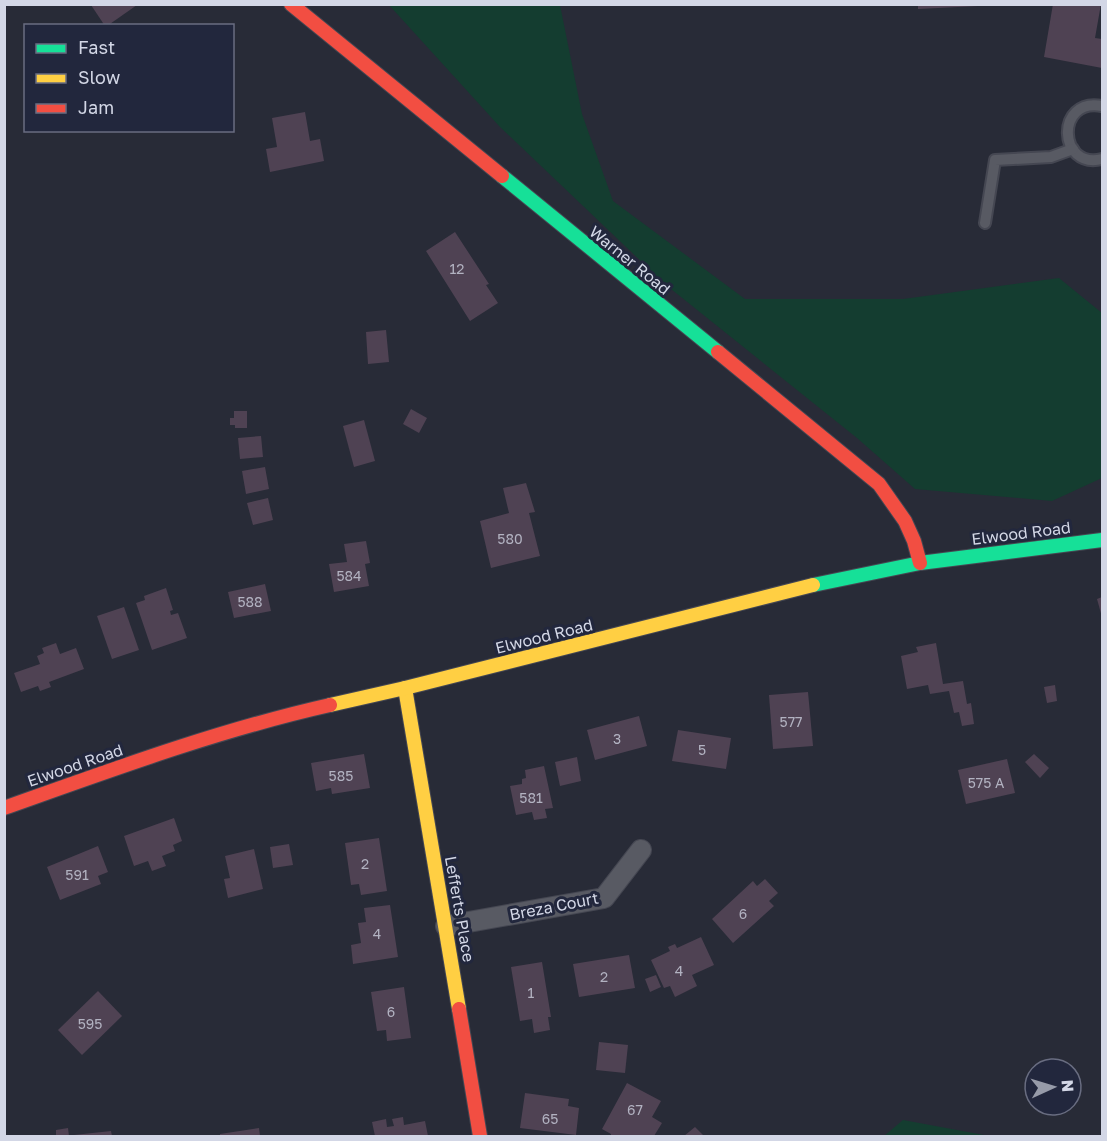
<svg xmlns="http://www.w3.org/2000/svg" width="1107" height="1141" font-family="'Golos Text',sans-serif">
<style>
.green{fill:#143d30}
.building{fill:#4f4253}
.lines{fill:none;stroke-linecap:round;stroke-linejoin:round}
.lane-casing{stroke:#454752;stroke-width:14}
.street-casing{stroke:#454752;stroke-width:22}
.fast-casing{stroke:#454752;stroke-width:16}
.slow-casing{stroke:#454752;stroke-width:16}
.jam-casing{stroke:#454752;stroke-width:16}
.lane{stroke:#585a63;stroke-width:10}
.street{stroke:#585a63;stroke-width:20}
.fast{stroke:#16e098;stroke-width:14}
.slow{stroke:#ffcf43;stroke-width:14}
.jam{stroke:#f24e42;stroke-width:14}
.labels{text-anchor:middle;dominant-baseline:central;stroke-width:6;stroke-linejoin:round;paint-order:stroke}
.number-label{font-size:14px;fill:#b2b2c1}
.street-label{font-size:16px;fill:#d3d7e6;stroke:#22273d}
</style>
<rect width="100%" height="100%" fill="#282b37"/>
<g class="green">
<path d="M389,5H560L582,114L613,201L745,299H903L1059,278L1102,313V478L1052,501L915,489L857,438L666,285L500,127Z"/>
<path d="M903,1120L984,1135V1136H884Z"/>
</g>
<g class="building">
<path d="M918,4H978V6L918,9Z"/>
<path d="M1053,4H1101L1095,38L1102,39V68L1044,57Z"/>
<path d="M91,5H137L107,26H105Z"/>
<path d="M305,112L310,141L320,139L324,161L270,172L266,149L277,147L272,118Z"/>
<path d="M455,232L489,284L486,285L498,303L470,321L426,251Z"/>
<path d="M386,330L389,362L368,364L366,332Z"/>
<path d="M411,409L427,418L419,433L403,424Z"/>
<path d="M234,411H247V428H235V425H230V418H234Z"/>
<path d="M364,420L375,461L354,467L343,426Z"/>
<path d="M261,436L263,457L240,459L238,438Z"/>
<path d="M265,467L269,489L246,494L242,471Z"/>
<path d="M526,483L535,512L529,513L540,556L491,568L480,521L509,513L503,488Z"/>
<path d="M268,498L273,520L253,525L247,503Z"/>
<path d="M366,541L370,563L365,564L369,586L334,592L329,564L347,562L344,544Z"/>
<path d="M265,584L271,611L234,618L228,592Z"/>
<path d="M166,588L173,610L170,611L171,615L178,613L187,638L152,650L136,603L145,600L144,596Z"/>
<path d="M1102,597V617L1097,599Z"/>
<path d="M124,607L139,650L112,659L97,616Z"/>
<path d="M56,643L60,654L76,648L84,669L49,682L51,687L40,691L38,686L21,692L14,673L40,664L37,656L44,653L42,648Z"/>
<path d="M936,643L943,684L963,681L967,704L971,703L974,724L962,726L959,712L954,713L949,691L930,694L928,685L907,689L901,656L918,652L916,647Z"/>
<path d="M1055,685L1057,701L1047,703L1044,687Z"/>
<path d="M808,692L813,746L773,749L769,695Z"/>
<path d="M639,716L647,746L595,760L587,730Z"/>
<path d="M678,730L731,738L726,769L672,761Z"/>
<path d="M364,754L370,788L332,794L331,788L316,791L311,763Z"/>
<path d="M1034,754L1049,768L1040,778L1025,762Z"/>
<path d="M577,757L581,781L560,786L555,762Z"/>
<path d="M1007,759L1015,793L966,804L958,770Z"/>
<path d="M544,766L553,808L545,809L547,818L534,820L532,812L516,815L510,786L522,784V779L526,778L525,770Z"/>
<path d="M174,818L182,841L173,845L175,851L162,856L166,866L152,871L148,861L134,866L124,836Z"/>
<path d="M379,838L387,891L361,895L359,884L351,885L345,843Z"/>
<path d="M289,844L293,865L273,868L270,847Z"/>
<path d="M98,846L108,872L98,876L101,884L60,900L47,867Z"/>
<path d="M254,849L263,889L228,898L224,879L230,878L225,856Z"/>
<path d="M765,879L778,893L769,901L774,906L733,943L712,919L753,881L757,886Z"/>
<path d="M390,905L398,957L353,964L351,945L361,943L358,923L366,922L364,908Z"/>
<path d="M701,937L714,965L692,975L697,986L675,997L670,986L664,988L651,960L670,951L668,947L675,944L677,948Z"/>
<path d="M629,955L635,988L579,997L573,964Z"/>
<path d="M542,962L551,1017H548L550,1030L534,1033L532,1019L520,1021L511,967Z"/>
<path d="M656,975L661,987L650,992L645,979Z"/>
<path d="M404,987L411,1038L387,1041L386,1030L377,1031L371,992Z"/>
<path d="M98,991L122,1016L82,1055L58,1030Z"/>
<path d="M599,1042L628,1045L625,1073L596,1070Z"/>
<path d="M627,1083L661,1101L652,1117L662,1123L654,1136H611V1134L602,1129Z"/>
<path d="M525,1093L569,1099L568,1106L579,1108L576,1135L520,1128Z"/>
<path d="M403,1117L404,1125L425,1121L428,1136H375L372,1122L386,1119L387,1127L394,1126L392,1119Z"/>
<path d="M695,1127L704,1136H684Z"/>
<path d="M68,1128L69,1136H56V1130Z"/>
<path d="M259,1128L260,1136H220V1134Z"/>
<path d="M111,1131L112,1136H74V1135Z"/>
</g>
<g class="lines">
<g class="lane-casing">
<g id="lane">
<path d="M1102,106C1055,97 1058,170 1102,159"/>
<path d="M985,223L995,160L1051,157L1073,149"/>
</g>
</g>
<g class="street-casing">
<path id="street" d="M446,926L604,898L641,850"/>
</g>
<g class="fast-casing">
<g id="fast">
<path d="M502,176L718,352"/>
<path d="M813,585L920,563L1102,540"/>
</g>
</g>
<g class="slow-casing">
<g id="slow">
<path d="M405,688L459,1009"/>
<path d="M330,705L405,688L813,585"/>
</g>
</g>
<g class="jam-casing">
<g id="jam">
<path d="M291,4L502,176"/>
<path d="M718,352L879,484L905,521L914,541L920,563"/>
<path d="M4,808C111,770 219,730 330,705"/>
<path d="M459,1009L480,1136"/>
</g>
</g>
<use href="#lane" class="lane"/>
<use href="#street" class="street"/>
<use href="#fast" class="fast"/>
<use href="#slow" class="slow"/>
<use href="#jam" class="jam"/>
</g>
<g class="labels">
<g class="number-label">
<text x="457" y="268">12</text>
<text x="510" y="538">580</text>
<text x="349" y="575">584</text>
<text x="250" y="601">588</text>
<text x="791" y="721">577</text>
<text x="617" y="738">3</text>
<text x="702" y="749">5</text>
<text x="341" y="775">585</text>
<text x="986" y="782">575 A</text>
<text x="531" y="797">581</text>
<text x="365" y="863">2</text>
<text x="77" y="874">591</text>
<text x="743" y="913">6</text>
<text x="377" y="933">4</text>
<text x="679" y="970">4</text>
<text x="604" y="976">2</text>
<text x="531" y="992">1</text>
<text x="391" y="1011">6</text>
<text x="90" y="1023">595</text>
<text x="635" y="1109">67</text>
<text x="550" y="1118">65</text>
</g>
<g class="street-label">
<text transform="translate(630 260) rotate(39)">Warner Road</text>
<text transform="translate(1021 533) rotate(-7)">Elwood Road</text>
<text transform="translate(544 636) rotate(-14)">Elwood Road</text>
<text transform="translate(75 765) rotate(-19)">Elwood Road</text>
<text transform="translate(554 906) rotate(-11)">Breza Court</text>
<text transform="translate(460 909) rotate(80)">Lefferts Place</text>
</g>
</g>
<rect width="1107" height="1141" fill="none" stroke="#d3d7e6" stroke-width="12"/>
<rect x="24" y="24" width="210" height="108" fill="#22273d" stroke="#696d81" stroke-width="1.5"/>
<rect x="36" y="44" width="30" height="9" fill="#16e098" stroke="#696d81" stroke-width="1.5"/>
<text x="78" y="54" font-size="18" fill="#d3d7e6">Fast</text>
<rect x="36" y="74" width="30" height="9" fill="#ffcf43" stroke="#696d81" stroke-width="1.5"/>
<text x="78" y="84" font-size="18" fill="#d3d7e6">Slow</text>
<rect x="36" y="104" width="30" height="9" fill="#f24e42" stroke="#696d81" stroke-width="1.5"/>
<text x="78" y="114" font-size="18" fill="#d3d7e6">Jam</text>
<g transform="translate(1053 1087) rotate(86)"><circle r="28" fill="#22273d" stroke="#696d81" stroke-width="1.5"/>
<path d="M0-4.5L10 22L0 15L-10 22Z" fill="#979ba9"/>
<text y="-9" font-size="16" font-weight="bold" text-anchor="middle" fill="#d3d7e6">N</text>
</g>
</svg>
